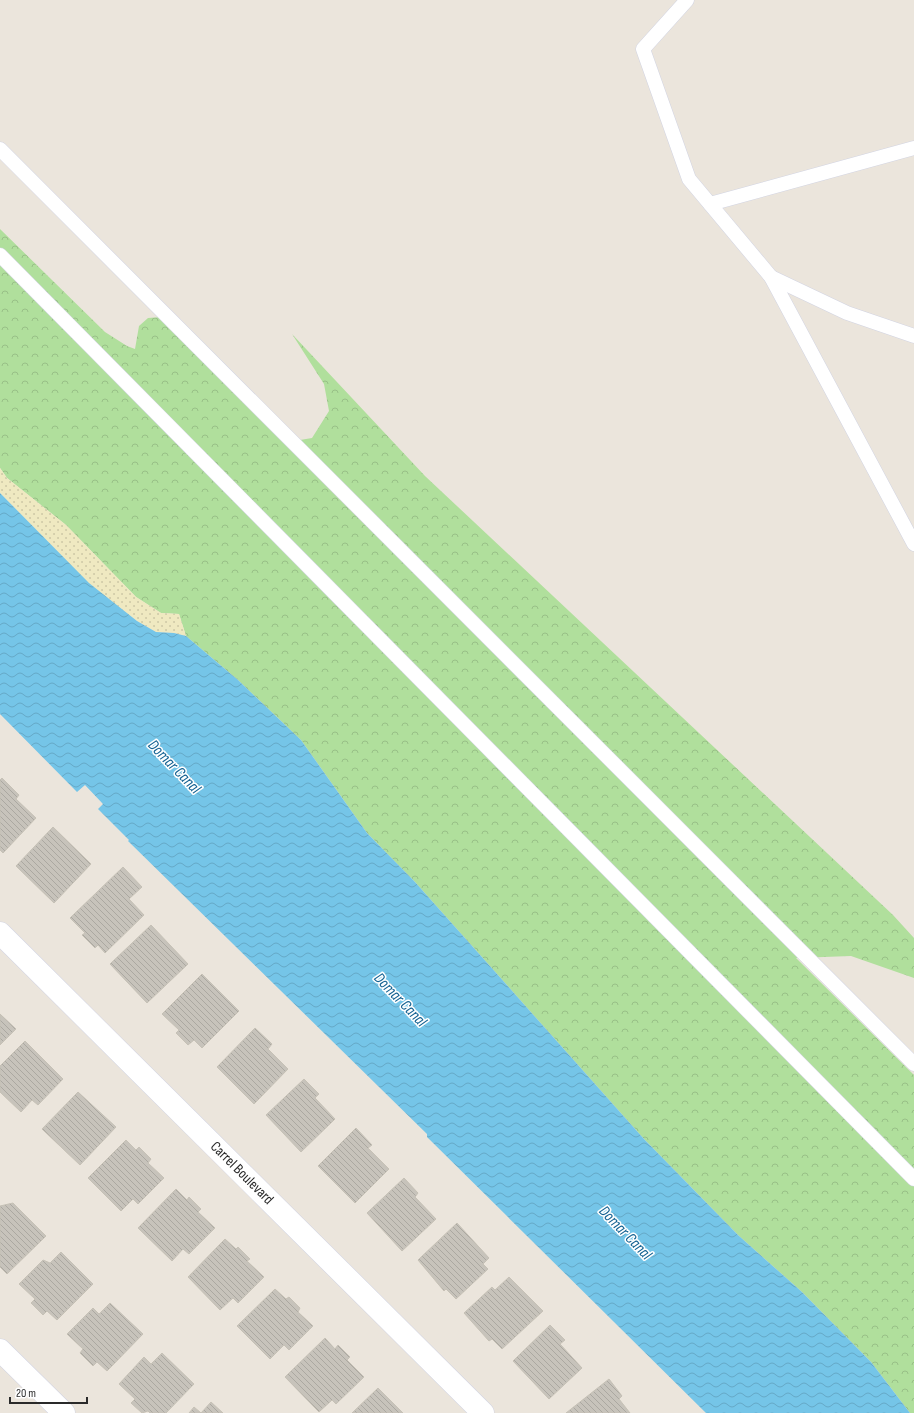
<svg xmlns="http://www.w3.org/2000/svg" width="914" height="1413" font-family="'Sofia Sans Condensed',sans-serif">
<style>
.forest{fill:url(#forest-crowns)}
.sand{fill:url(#sand-dots)}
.water{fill:url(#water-waves)}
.building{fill:url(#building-back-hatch);stroke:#c6c1b6}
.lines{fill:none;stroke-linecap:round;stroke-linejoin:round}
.lane-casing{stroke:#d2d4e2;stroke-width:15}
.street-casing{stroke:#d2d4e2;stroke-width:23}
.lane{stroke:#fff;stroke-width:14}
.street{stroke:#fff;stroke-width:22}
.labels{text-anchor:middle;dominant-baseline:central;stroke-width:3;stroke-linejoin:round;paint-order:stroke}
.street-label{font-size:15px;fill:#2a2a2a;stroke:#fff}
.water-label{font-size:16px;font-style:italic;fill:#156393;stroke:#fff}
</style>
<defs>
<pattern id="forest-crowns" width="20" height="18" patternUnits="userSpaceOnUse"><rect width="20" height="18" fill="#b0df9c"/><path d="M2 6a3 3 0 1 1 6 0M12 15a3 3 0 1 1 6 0" fill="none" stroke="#98c087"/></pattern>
<pattern id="sand-dots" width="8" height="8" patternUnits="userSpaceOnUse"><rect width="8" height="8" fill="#efe9c1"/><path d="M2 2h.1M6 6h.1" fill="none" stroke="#cdc8a6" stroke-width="1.8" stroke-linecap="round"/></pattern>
<pattern id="water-waves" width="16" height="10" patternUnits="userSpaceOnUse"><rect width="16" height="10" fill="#75c5e8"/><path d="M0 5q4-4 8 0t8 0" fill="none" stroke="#65a9c7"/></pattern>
<pattern id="building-back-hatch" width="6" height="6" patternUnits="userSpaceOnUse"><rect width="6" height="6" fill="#c7c3bb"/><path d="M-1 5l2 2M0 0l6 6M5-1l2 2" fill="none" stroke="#aba8a1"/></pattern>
</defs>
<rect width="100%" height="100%" fill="#ebe5dc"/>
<path class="forest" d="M0,229L105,332L127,346L135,349L139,326L148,318L162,317L300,440L312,438L329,411L324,384L292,334L425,476L893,915L914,938V978L851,956L796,958L914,1075V1413H910L871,1362L802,1292L738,1235L644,1139L415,882L367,833L301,740L238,680L186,636L179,614L161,613L136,597L66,525L7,478L0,468Z"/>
<path class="sand" d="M0,468L7,478L66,525L136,597L161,613L179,614L186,636L174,633L156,632L137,621L88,583L0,493Z"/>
<path class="water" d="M0,493L89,583L137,621L156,632L174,633L186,636L238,680L301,740L367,833L415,882L644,1139L738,1235L802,1292L871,1362L910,1413H706L427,1137V1134L128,841L129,840L98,809L103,804L85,785L77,792L0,714Z"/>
<g class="building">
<path d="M2,778L19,795L16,799L36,818L3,853L0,850V780Z"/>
<path d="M53,827L91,864L54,903L16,866Z"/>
<path d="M123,867L142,887L129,899L144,915L105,953L98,945L95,948L82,935L85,933L70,918Z"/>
<path d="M151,925L188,964L147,1003L110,964Z"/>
<path d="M202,974L239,1011L202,1048L194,1040L188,1045L176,1033L179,1030L162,1014Z"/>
<path d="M0,1014L16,1029L0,1045Z"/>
<path d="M255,1028L272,1044L268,1049L288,1069L254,1104L217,1067Z"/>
<path d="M25,1041L63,1079L38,1105L32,1100L21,1112L0,1092V1066Z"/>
<path d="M304,1079L319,1094L315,1098L335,1119L301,1152L266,1115Z"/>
<path d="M78,1092L116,1127L80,1165L42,1129Z"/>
<path d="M356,1128L372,1145L368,1148L389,1169L355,1203L318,1166Z"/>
<path d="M126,1140L136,1150L139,1147L151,1159L148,1163L164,1178L138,1204L133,1199L121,1211L88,1178Z"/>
<path d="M404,1178L418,1193L415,1197L436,1219L402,1251L367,1213Z"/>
<path d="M176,1189L187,1200L189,1197L201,1209L198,1212L215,1228L189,1254L183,1249L172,1261L138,1228Z"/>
<path d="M13,1203L46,1236L7,1274L0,1267V1206Z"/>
<path d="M457,1223L489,1258L483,1264L488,1269L456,1299L446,1289L444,1291L418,1260Z"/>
<path d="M225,1239L236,1249L238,1247L250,1259L247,1261L264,1277L238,1303L233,1298L220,1310L188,1277Z"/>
<path d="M61,1252L93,1284L57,1320L47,1311L43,1315L31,1303L35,1299L19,1284L43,1260L50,1263Z"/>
<path d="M509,1277L543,1311L502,1349L492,1339L489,1341L464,1313L492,1287L495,1290Z"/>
<path d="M275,1289L286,1299L289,1297L300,1308L298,1312L313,1326L289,1350L284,1345L270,1359L237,1326Z"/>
<path d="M110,1303L143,1334L107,1371L97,1362L93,1366L80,1353L83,1349L67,1334L93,1308L99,1314Z"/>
<path d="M550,1325L565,1340L560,1344L582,1368L549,1399L513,1361Z"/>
<path d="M325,1338L335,1349L338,1345L350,1357L347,1360L364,1377L336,1404L332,1400L319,1412L285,1377Z"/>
<path d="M162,1353L194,1384L166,1413H150L148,1411L142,1413L131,1403L135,1399L119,1384L144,1357L151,1364Z"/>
<path d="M609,1379L622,1396L619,1399L630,1413H566Z"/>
<path d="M378,1388L403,1413H352Z"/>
<path d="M211,1402L223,1413H201Z"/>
<path d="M194,1407L201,1413H189Z"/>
</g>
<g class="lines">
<g class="lane-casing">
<g id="lane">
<path d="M687,0L643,49L689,179L771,277L914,544"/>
<path d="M0,149L914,1064"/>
<path d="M710,204L914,148"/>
<path d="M0,255L914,1179"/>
<path d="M771,277L847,313L914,336"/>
</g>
</g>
<g class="street-casing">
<g id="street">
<path d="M0,933L483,1413"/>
<path d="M0,1350L64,1413"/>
</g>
</g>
<use href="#lane" class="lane"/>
<use href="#street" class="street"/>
</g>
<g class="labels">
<g class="street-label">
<text transform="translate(242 1173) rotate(45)">Carrel Boulevard</text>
</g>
<g class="water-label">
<text transform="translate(174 767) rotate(46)">Domar Canal</text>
<text transform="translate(400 1000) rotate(46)">Domar Canal</text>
<text transform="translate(625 1233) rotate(46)">Domar Canal</text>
</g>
</g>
<path d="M10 1397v6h77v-6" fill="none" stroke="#2a2a2a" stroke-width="2"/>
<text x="16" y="1397" font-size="12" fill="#2a2a2a" stroke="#ffffff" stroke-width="3" paint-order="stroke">20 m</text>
</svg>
